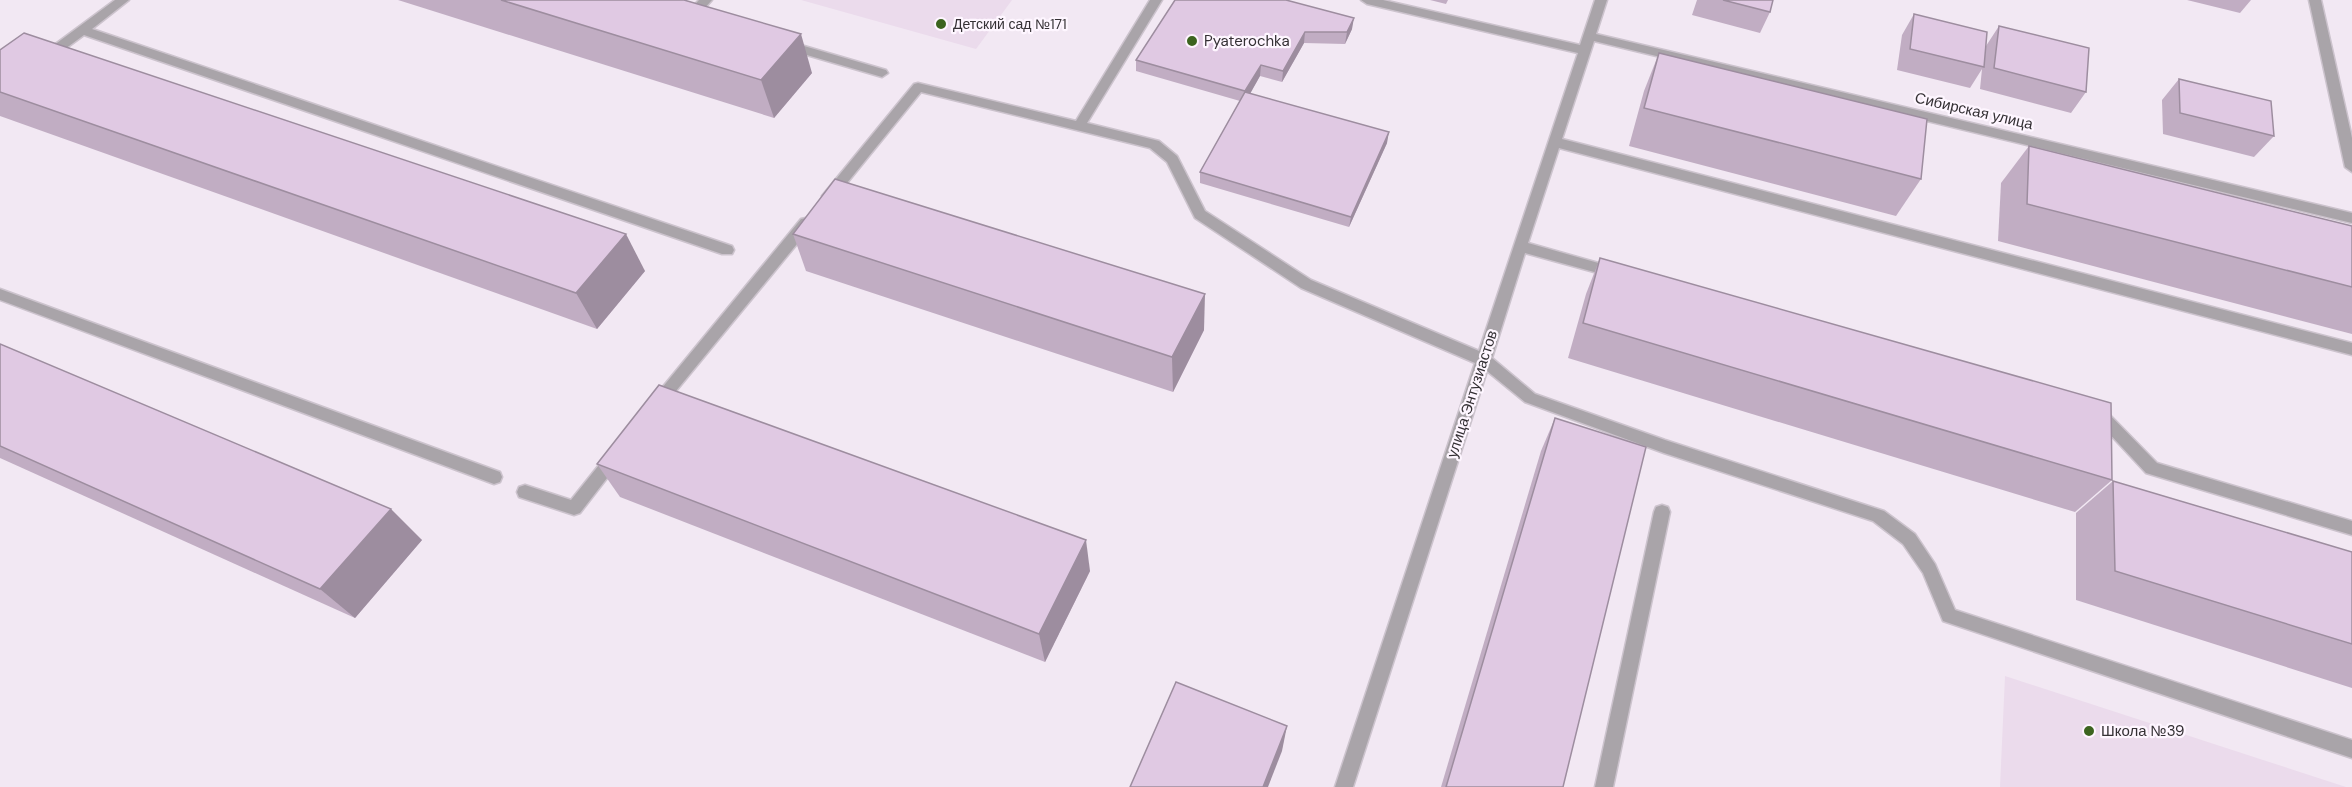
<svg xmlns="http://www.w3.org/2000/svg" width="2352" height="787" font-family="'DM Sans',sans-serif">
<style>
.built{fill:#ebdbec}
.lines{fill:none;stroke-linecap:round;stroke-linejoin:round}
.minor-casing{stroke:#ccc3cd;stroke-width:3}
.minor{fill:#a9a4a9;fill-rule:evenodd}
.wall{fill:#c1adc3}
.shaded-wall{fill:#9d8d9f}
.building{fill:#e0c9e3;stroke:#9d8d9f;stroke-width:1.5}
.poi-dot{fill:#3c641f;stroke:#fef6ff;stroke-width:2}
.labels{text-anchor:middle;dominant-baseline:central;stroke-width:4.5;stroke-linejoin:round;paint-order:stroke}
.far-poi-label{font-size:14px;fill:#343034;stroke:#fef6ff;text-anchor:start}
.poi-label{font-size:15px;fill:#343034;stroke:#fef6ff;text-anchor:start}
.street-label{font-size:15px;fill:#343034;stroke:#fef6ff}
</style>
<rect width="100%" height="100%" fill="#f2e8f3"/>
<g class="built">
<path d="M801,0H1012L976,49Z"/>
<path d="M2005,676L2346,787H2000Z"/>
</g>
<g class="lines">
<g class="minor-casing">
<g id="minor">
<path d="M115,0H129L92,29L732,246L734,250L732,254H722L84,35L50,60H42V54Z"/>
<path d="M699,0H712L695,19H687V13Z"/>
<path d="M1150,0H1162L1087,123L1159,141L1177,156L1205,211L1311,280L1479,351L1578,53L1367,4L1361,0H1383L1580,45L1595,0H1607L1596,34L2352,213V223L1594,41L1562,139L2352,343V355L1559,148L1528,243L1616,268L1623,273L1616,278L1525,253L1492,358L1535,394L1665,440L1884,511L1915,534L1935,564L1955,610L2352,740V758L1943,621L1923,573L1903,544L1873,521L1664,453L1525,402L1487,371L1353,787H1335L1475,363L1301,288L1195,218L1167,162L1150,148L921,92L834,199H824L822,196L914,84L918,83L1076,121Z"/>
<path d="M2309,0H2321L2352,138V172L2345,167Z"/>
<path d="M787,41L886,70L888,73L882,77L783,48L781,45Z"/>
<path d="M806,218L813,223L811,227L662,408L657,410L652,408L649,404L652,400L801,219Z"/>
<path d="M0,289L500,472L502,477L500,482L494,484L0,300Z"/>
<path d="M2097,405L2102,407L2157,463L2352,521V535L2146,473L2092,415L2089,411L2092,407Z"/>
<path d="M616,448L621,450L624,455L621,460L580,513L574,515L525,499L519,497L517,492L519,487L525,485L571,500L611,450Z"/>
<path d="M1662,505L1668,507L1670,512L1613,787H1595L1654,512L1656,507Z"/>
</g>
</g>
<use href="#minor" class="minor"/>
</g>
<g class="wall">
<path d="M398,0H684L812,73L774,118Z"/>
<path d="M1175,0L1352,29L1345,44L1304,43L1282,82L1260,76L1250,93L1387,143L1349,227L1200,183V172L1240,101L1136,71V60Z"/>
<path d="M1430,0H1448L1446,4Z"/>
<path d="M1697,0H1773L1770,12L1760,33L1692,15Z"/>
<path d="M2187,0H2251L2240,13Z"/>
<path d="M1914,14L1986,46L1999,26L2086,92L2071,113L1980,89L1982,69L1970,88L1897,70L1902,35Z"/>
<path d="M0,50L645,271L597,329L0,116Z"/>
<path d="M1659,53L1921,179L1896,216L1629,146L1644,91Z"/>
<path d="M2179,79L2274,136L2254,157L2163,134L2162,100Z"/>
<path d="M2029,146L2352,226V334L1998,241L2001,183Z"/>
<path d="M793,234L1204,330L1173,392L806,271Z"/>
<path d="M1600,258L2112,480L2075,512L1568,358L1586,294Z"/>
<path d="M0,344L422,540L355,618L0,458Z"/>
<path d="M1555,418L1563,787H1441L1541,451Z"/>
<path d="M597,464L1090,571L1045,662L620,497Z"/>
<path d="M2113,481L2352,552V688L2076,600V513Z"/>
</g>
<g class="shaded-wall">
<path d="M1354,18L1352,29L1345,44L1347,32Z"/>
<path d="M1305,32L1304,43L1282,82L1283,71Z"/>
<path d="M801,34L812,73L774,118L761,80Z"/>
<path d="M1261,65L1260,76L1245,103V91Z"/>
<path d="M1389,132L1387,143L1349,227L1351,217Z"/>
<path d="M626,234L645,271L597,329L576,293Z"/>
<path d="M1205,294L1204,330L1173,392L1172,357Z"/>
<path d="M391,509L422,540L355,618L320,589Z"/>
<path d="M1086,540L1090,571L1045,662L1039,634Z"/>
<path d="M1287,726L1282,751L1268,787H1263Z"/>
</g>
<g class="building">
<path d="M501,0H684L801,34L761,80Z"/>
<path d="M1175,0H1286L1354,18L1347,32H1305L1283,71L1261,65L1245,91L1136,60Z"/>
<path d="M1723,0H1773L1770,12Z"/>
<path d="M1914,14L1987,32L1984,67L1910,49Z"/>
<path d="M1999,26L2089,48L2086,92L1994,68Z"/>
<path d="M24,33L626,234L576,293L0,92V50Z"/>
<path d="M1659,53L1927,119L1921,179L1644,108Z"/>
<path d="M2179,79L2271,101L2274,136L2180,113Z"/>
<path d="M1245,92L1389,132L1351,217L1200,172Z"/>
<path d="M2029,146L2352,226V287L2027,204Z"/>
<path d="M835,179L1205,294L1172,357L793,234Z"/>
<path d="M1600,258L2111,403L2112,480L1583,323Z"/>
<path d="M0,344L391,509L320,589L0,446Z"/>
<path d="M659,385L1086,540L1039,634L597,464Z"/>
<path d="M1555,418L1646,447L1563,787H1446Z"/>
<path d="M2113,481L2352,552V644L2115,571Z"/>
<path d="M1176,682L1287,726L1263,787H1130Z"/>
</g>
<g class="poi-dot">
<circle cx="941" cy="24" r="6"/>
<circle cx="1192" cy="41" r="6"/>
<circle cx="2089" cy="731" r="6"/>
</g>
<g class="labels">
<g class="far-poi-label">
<text x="953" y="24">Детский сад №171</text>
</g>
<g class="poi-label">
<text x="1204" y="41">Pyaterochka</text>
<text x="2101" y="731">Школа №39</text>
</g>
<g class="street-label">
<text transform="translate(1974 111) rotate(13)">Сибирская улица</text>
<text transform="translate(1472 394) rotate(-72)">улица Энтузиастов</text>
</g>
</g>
</svg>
